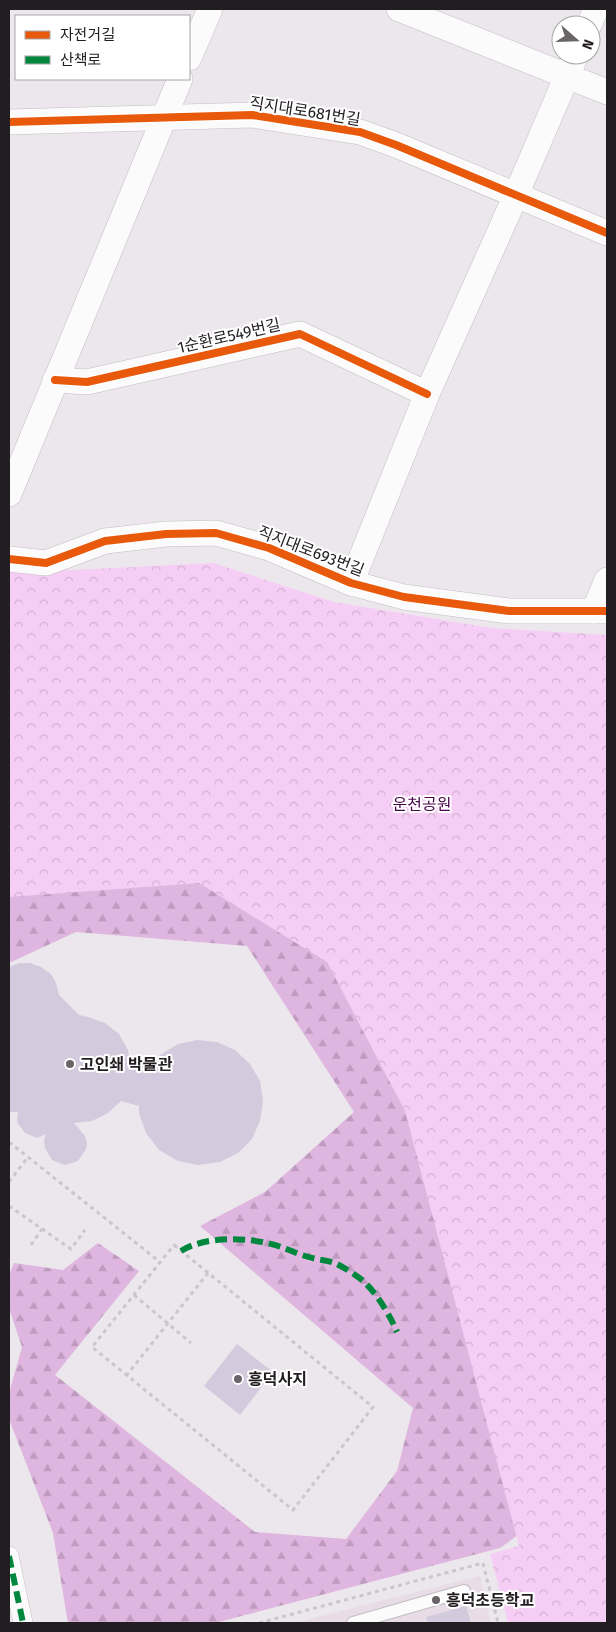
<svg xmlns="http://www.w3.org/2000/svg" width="616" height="1632" font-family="'Fira Sans','Noto Sans KR',sans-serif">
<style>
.built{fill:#e8dce7}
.forest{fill:url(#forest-firs)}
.park{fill:url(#park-crowns)}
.building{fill:#d3cadd}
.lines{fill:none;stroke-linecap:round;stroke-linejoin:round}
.service-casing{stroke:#c1bdc1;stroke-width:14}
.pedestrian-casing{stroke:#c1bdc1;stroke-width:20}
.minor-casing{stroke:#c1bdc1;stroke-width:26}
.path{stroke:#cac7ca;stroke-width:3;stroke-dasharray:4 4;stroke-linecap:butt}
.service{stroke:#fcfbfc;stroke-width:12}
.pedestrian{stroke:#fcfbfc;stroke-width:19}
.minor{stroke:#fcfbfc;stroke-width:25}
.quiet{stroke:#00873e;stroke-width:6;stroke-dasharray:12 6;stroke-linecap:butt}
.cycleway-casing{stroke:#fff;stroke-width:11}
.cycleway{stroke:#e8590c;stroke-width:8}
.poi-dot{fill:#686468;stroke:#fff;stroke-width:2}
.labels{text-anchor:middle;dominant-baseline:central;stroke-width:4;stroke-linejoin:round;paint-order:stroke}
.street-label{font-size:16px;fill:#211d21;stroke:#fff}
.park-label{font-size:16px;fill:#48054a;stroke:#fff}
.poi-label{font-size:16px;font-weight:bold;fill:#211d21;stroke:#fff;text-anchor:start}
</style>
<defs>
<pattern id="forest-firs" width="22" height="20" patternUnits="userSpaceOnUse" patternTransform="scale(1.25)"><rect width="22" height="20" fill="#dfb6df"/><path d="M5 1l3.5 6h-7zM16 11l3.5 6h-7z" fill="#bf9cbf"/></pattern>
<pattern id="park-crowns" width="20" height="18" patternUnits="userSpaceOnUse" patternTransform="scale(1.25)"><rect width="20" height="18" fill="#f6cef5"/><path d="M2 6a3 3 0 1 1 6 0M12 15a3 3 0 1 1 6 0" fill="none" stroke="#d3b0d2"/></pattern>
</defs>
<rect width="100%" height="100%" fill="#ece7ec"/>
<path class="built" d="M480,1576L491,1623H294Z"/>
<path class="forest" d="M320,607L607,657L575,1495L500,1548L215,1623H68L53,1533L9,1419V1393L22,1347L9,1308V1275L14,1263L63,1270L98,1243L139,1271L55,1375L255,1532L346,1539L397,1471L413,1408L200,1226L265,1192L354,1112L247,946L76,932L9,963V689Z"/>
<path class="park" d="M213,563L334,602L491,628L607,635V1623H508L490,1554L519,1546L405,1111L327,962L199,883L9,897V569L53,571Z"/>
<g class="building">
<path d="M19,963H30L41,967L51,974L56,983L59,995L79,1015L88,1017L105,1023L119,1034L128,1050L131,1067L146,1071L160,1055L178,1044L197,1040L217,1042L235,1050L250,1064L260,1081L263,1101L260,1121L252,1139L238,1153L220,1162L198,1165L178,1161L159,1150L146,1133L139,1113V1106L121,1101L108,1113L92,1121L74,1123L85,1136L87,1143L86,1149L78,1161L65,1165L52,1160L45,1148L44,1141L46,1134L37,1138L25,1133L17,1122L18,1112H9V967Z"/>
<path d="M237,1344L273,1372L240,1415L204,1386Z"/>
<path d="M466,1606L471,1623H428L426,1617Z"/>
</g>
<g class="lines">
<g class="service-casing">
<path id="service" d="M353,1623L464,1591"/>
</g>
<g class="pedestrian-casing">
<path id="pedestrian" d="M9,1556L23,1623"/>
</g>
<g class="minor-casing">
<g id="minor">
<path d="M399,9L607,92"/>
<path d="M589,25L596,9"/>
<path d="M189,58L210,9"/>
<path d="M9,122L252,115L360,132L396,145L607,233"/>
<path d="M55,380L87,382L300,334L427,394"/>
<path d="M9,494L180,79"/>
<path d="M9,559L46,563L105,541L166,534L216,533L269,548L351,583L404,597L509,611H607"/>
<path d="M351,583L427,394L516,195L576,55"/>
<path d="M594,611L607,580"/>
</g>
</g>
<g class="path">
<path d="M9,1142L160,1262"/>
<path d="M9,1182L28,1157"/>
<path d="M9,1206L71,1249L85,1230"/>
<path d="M31,1245L42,1229"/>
<path d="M174,1245L373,1407L293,1510L92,1347Z"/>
<path d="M134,1295L191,1343"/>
<path d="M126,1376L208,1273"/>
<path d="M259,1623L483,1563L498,1623"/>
</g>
<use href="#service" class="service"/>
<use href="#pedestrian" class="pedestrian"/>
<use href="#minor" class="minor"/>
<g class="quiet">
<path d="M181,1251C206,1235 253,1237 281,1247C290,1250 300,1255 309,1257C318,1260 327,1260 335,1263C343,1267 351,1272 358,1277C374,1288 390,1315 397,1332"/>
<path d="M9,1556L23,1623"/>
</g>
<g class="cycleway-casing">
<g id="cycleway">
<path d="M9,122L252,115L360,132L396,145L607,233"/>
<path d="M55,380L87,382L300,334L427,394"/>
<path d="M9,559L46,563L105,541L166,534L216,533L269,548L351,583L404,597L509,611H607"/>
</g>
</g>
<use href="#cycleway" class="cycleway"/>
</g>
<g class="poi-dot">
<circle cx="70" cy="1064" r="5"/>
<circle cx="238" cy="1379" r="5"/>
<circle cx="436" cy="1600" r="5"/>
</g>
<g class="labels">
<g class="street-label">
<text transform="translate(305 111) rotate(9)">직지대로681번길</text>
<text transform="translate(229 336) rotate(-13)">1순환로549번길</text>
<text transform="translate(311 551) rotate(21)">직지대로693번길</text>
</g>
<g class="park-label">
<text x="422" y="804">운천공원</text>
</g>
<g class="poi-label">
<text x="80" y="1064">고인쇄 박물관</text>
<text x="248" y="1379">흥덕사지</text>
<text x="446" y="1600">흥덕초등학교</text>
</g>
</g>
<rect width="616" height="1632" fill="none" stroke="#211d21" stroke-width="20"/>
<rect x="15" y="15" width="175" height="65" fill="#ffffff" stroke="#a6a5a6"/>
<rect x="25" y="31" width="25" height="8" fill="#e8590c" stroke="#a6a5a6"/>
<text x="60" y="40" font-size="15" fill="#211d21">자전거길</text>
<rect x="25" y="56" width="25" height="8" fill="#00873e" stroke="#a6a5a6"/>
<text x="60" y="65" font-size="15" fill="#211d21">산책로</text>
<g transform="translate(576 40) rotate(110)"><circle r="24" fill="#ffffff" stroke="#a6a5a6"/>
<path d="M0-4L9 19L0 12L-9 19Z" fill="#686468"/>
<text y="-8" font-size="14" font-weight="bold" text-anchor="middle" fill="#211d21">N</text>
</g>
</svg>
